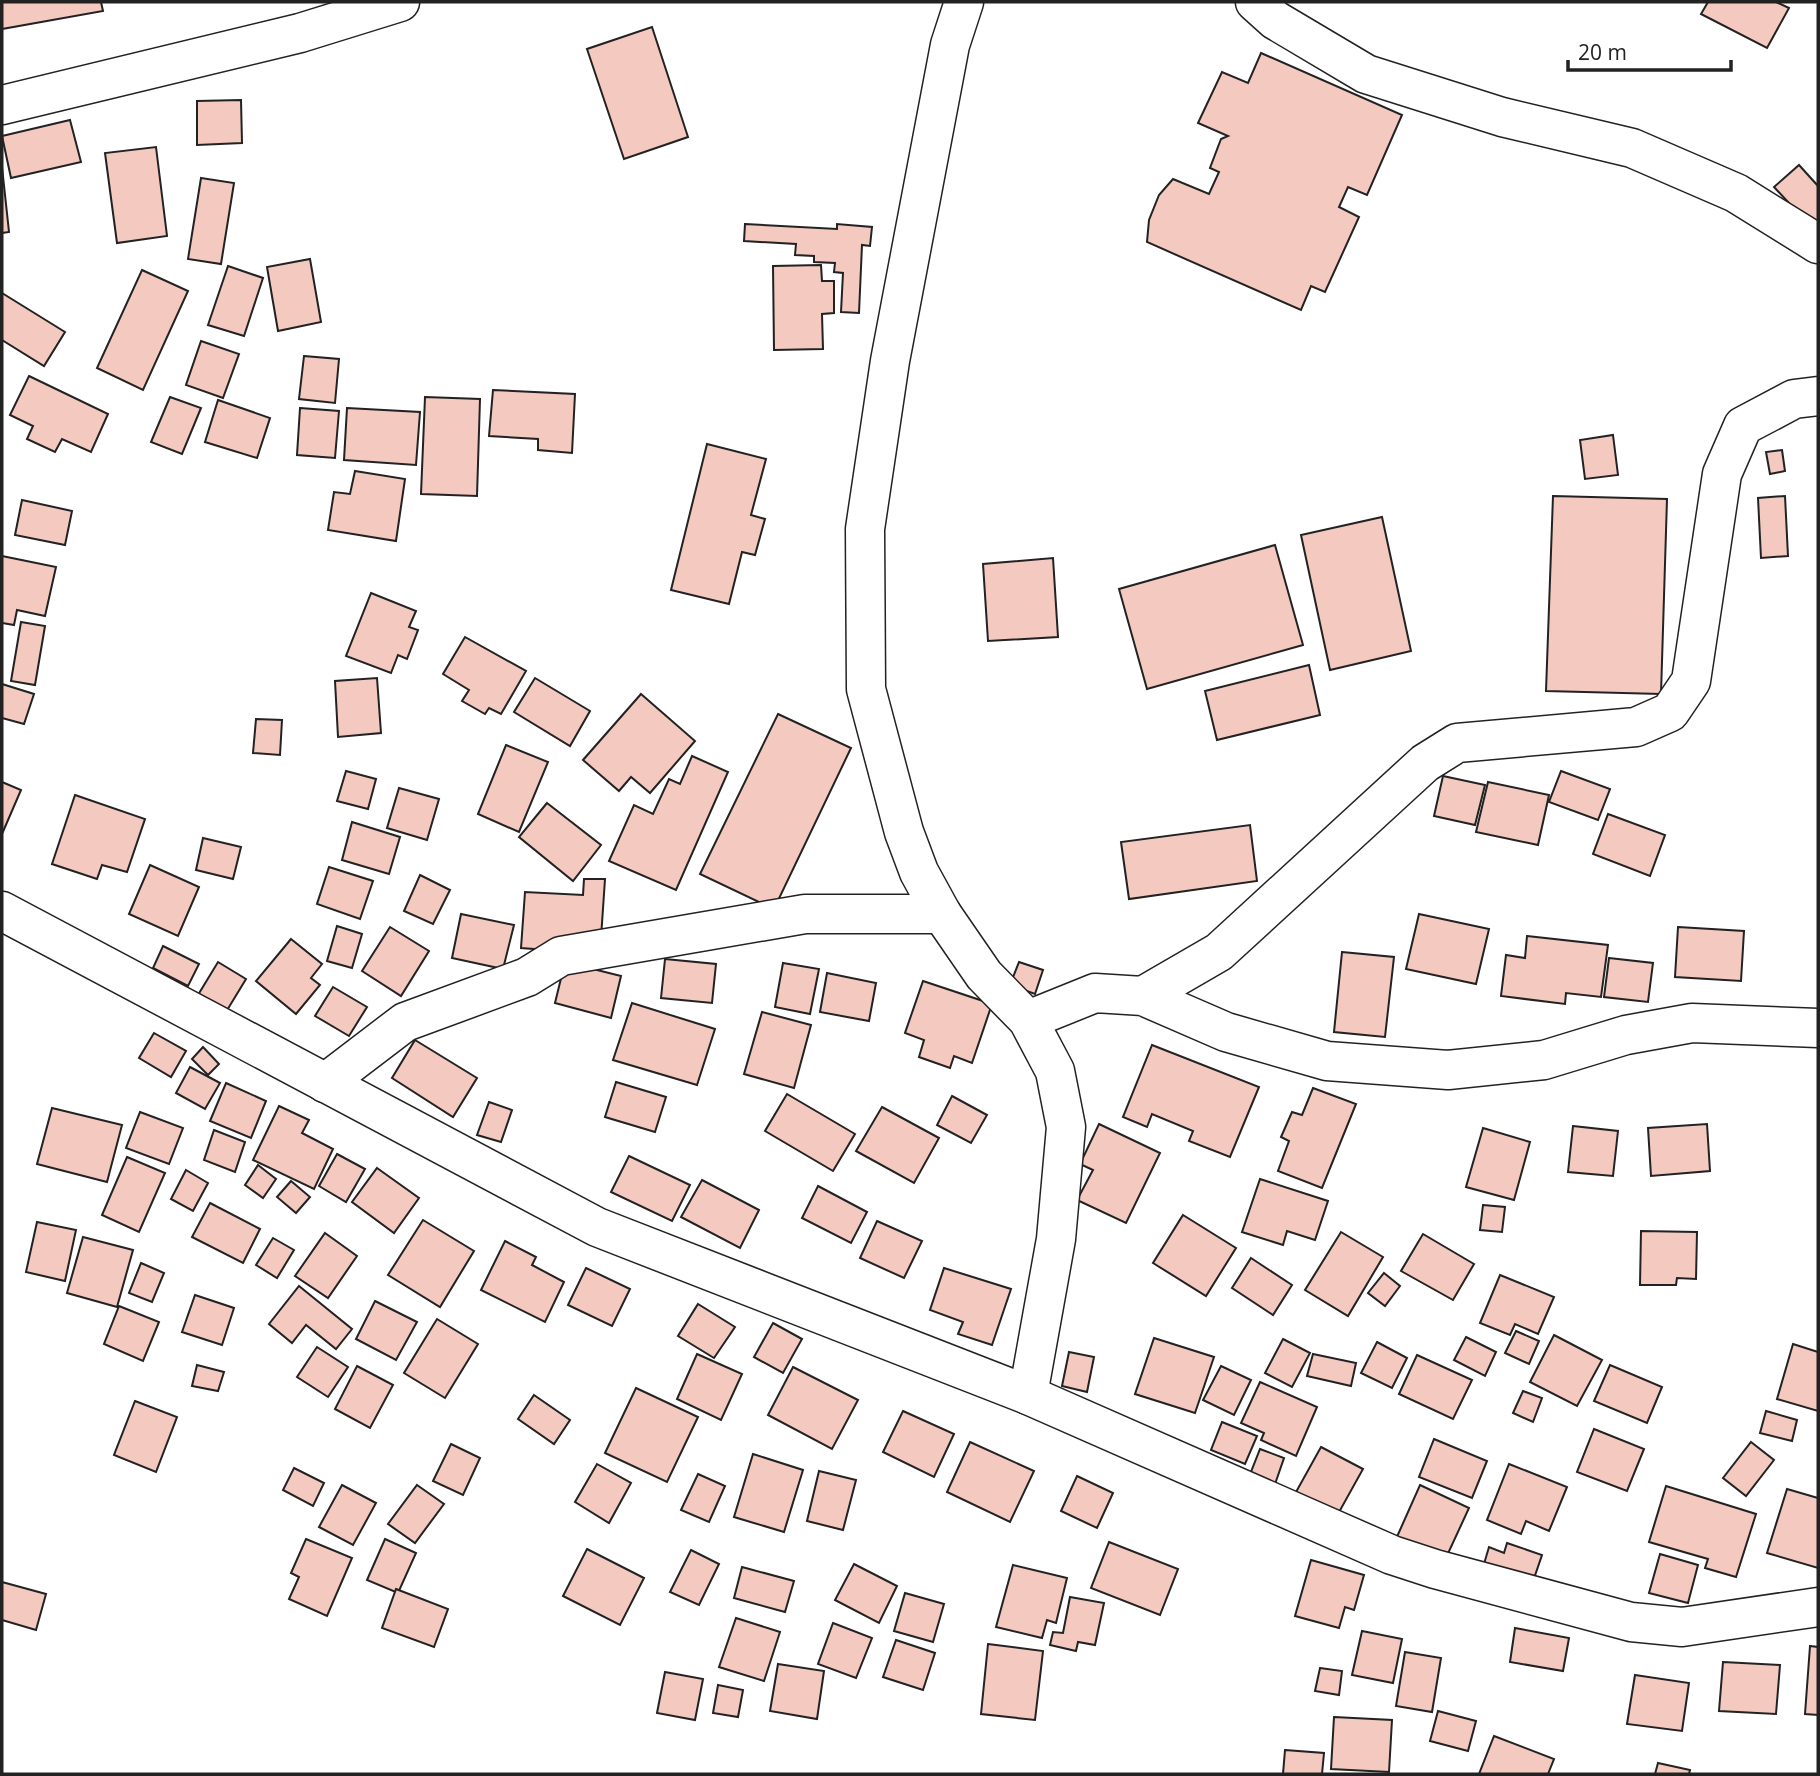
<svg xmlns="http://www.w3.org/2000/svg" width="1820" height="1776" font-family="'Open Sans',sans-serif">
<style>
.building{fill:#f3c9c0;stroke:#222;stroke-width:2}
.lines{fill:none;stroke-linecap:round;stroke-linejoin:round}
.minor-casing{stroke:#222;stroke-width:41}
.minor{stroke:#fff;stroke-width:38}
</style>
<rect width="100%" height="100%" fill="#fff"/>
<g class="building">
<path d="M2,2H101L103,11L2,29Z"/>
<path d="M1708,2H1776L1789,8L1767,48L1701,14Z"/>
<path d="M652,27L688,137L624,159L587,49Z"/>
<path d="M1261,53L1402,115L1367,195L1348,187L1339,207L1359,217L1325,292L1311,286L1301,310L1147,242L1149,220L1159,195L1173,179L1209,194L1219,172L1210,168L1221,139L1228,136L1198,123L1222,72L1248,83Z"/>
<path d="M241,100L242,143L197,145V101Z"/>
<path d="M70,120L81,162L11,178L2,136Z"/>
<path d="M156,147L167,236L117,243L105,153Z"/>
<path d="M1799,165L1818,186V228L1815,231L1774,187Z"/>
<path d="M2,167L9,232L2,233Z"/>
<path d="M201,178L234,183L221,264L188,259Z"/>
<path d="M745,224L837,229V224L872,227L870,246L862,245L859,313L841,312L843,273L834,272L835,263L814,262V256L795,255L796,244L744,241Z"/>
<path d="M310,259L321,322L278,331L267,267Z"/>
<path d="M821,265L822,281H834V313L822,314L823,349L774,350L773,266Z"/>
<path d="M228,266L263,278L244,336L208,325Z"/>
<path d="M142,270L188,291L143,390L97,368Z"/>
<path d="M2,293L65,332L44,366L2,340Z"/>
<path d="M201,341L239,354L223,398L186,385Z"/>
<path d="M304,356L339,359L335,403L299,399Z"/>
<path d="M29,376L108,414L91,452L62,439L55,452L27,439L33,426L10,415Z"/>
<path d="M493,390L575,394L572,453L538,450V439L489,436Z"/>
<path d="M170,397L201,408L182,454L151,442Z"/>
<path d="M425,397L480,399L477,496L421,494Z"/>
<path d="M218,400L270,418L257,458L205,442Z"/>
<path d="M300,408L339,411L335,458L297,455Z"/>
<path d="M347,408L420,412L416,465L344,460Z"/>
<path d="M1613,435L1618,475L1585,479L1580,440Z"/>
<path d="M707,444L766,459L751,515L765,519L755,555L742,552L729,604L671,590Z"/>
<path d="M1782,450L1785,471L1770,474L1766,452Z"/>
<path d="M355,471L405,479L396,541L328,530L334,492L350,494Z"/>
<path d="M1553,496L1667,499L1661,694L1546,691Z"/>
<path d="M1785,496L1788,556L1761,558L1758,498Z"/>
<path d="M22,500L72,511L65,545L15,535Z"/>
<path d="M1382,517L1411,651L1330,670L1301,535Z"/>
<path d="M1275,545L1303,645L1147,689L1119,589Z"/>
<path d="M2,556L56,567L45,616L17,610L14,625L2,623Z"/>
<path d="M1053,558L1058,637L988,641L983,564Z"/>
<path d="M371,593L416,611L409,627L418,630L407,659L398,655L391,673L346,656Z"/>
<path d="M21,622L45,626L35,685L11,681Z"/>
<path d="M465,637L526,671L501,714L489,708L485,714L462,701L469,690L443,674Z"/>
<path d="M1309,665L1320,715L1217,740L1205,691Z"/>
<path d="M377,678L381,733L338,737L335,681Z"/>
<path d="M535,678L590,711L570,746L514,712Z"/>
<path d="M2,684L34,694L24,724L2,718Z"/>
<path d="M641,694L695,741L650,793L631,777L619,791L583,760Z"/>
<path d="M778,714L851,748L774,909L700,874Z"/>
<path d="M256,719L282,720L280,755L253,753Z"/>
<path d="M506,745L548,762L519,832L478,814Z"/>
<path d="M692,756L728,772L676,890L609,861L634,805L653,814L669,779L680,784Z"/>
<path d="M346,771L376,779L368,809L337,801Z"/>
<path d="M1561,771L1610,789L1598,820L1549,802Z"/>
<path d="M1443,776L1485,785L1475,825L1434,816Z"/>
<path d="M2,782L21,790L2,834Z"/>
<path d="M1488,782L1549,795L1538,845L1476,832Z"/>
<path d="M399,788L439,799L427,840L387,828Z"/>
<path d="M75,795L145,819L127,872L102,865L97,879L52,864Z"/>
<path d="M547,803L601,845L573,881L519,837Z"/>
<path d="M1608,814L1665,835L1650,876L1593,854Z"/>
<path d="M352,822L400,837L389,874L342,860Z"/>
<path d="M1250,825L1257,881L1129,899L1121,842Z"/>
<path d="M203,838L241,847L233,879L196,870Z"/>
<path d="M150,865L199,887L178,936L129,914Z"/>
<path d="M329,867L373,881L360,919L317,904Z"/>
<path d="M420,875L450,890L433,924L404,911Z"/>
<path d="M584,879H605L601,938L548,950L521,948L525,892L583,895Z"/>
<path d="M461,914L514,925L503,969L452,958Z"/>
<path d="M1419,914L1489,929L1476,984L1406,969Z"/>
<path d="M337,926L362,934L352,968L327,961Z"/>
<path d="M390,927L429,951L401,996L362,971Z"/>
<path d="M1678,927L1744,931L1741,981L1675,977Z"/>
<path d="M1527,936L1608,945L1601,997L1566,993L1565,1004L1501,996L1506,955L1525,958Z"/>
<path d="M291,939L322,964L311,978L320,985L296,1014L256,981Z"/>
<path d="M163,946L199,964L188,986L153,968Z"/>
<path d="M1342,952L1394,957L1385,1037L1334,1032Z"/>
<path d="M1609,958L1653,963L1648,1002L1604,997Z"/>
<path d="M665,959L716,964L712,1003L661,998Z"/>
<path d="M218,962L246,979L226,1012L198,995Z"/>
<path d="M565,962L621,976L611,1018L555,1003Z"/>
<path d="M1019,962L1043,970L1035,994L1010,985Z"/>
<path d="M783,963L819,969L810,1014L775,1007Z"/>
<path d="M827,973L876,983L869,1021L820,1012Z"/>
<path d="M923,981L992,1004L972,1063L954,1056L950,1068L919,1057L924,1040L905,1033Z"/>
<path d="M333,987L367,1007L349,1036L315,1016Z"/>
<path d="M632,1003L715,1029L697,1085L613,1060Z"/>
<path d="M762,1012L811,1025L794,1088L744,1074Z"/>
<path d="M154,1033L186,1051L171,1077L139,1058Z"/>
<path d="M415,1040L477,1078L453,1117L392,1078Z"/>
<path d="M1152,1045L1259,1087L1230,1157L1189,1141L1193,1131L1152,1114L1147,1127L1123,1117Z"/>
<path d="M203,1047L219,1064L208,1075L192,1059Z"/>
<path d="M190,1067L220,1083L205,1109L176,1093Z"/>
<path d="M616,1082L666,1097L655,1132L605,1117Z"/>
<path d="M226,1083L266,1101L251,1138L210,1121Z"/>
<path d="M1313,1088L1356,1104L1322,1188L1278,1171L1289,1141L1281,1137L1292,1112L1302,1115Z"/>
<path d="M787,1094L855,1134L833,1171L765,1131Z"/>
<path d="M952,1096L987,1115L971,1143L937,1125Z"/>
<path d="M489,1102L512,1110L501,1142L477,1135Z"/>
<path d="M279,1106L309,1120L302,1133L333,1149L314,1189L253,1160Z"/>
<path d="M882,1107L939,1138L914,1183L856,1151Z"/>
<path d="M52,1108L122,1125L107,1182L37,1164Z"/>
<path d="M140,1112L183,1128L169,1164L126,1148Z"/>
<path d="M1099,1124L1160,1153L1126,1223L1077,1200L1093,1170L1080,1164Z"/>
<path d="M1707,1124L1710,1171L1651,1176L1648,1128Z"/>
<path d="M1573,1126L1618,1131L1613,1176L1568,1172Z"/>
<path d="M1483,1128L1530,1142L1514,1200L1466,1187Z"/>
<path d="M214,1130L245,1142L235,1172L204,1160Z"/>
<path d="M337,1154L365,1169L346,1202L319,1186Z"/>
<path d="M629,1156L690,1185L672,1221L611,1192Z"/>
<path d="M127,1157L165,1173L139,1232L102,1215Z"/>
<path d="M258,1165L276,1179L263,1198L245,1185Z"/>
<path d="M377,1168L419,1198L394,1233L352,1202Z"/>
<path d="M186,1170L208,1183L193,1211L171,1199Z"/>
<path d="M1260,1179L1328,1201L1315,1240L1287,1231L1283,1245L1242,1232Z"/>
<path d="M702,1180L759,1210L740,1248L681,1217Z"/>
<path d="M291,1181L310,1197L296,1213L277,1197Z"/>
<path d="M818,1186L867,1212L851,1243L802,1218Z"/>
<path d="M210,1203L260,1229L243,1263L192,1237Z"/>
<path d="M1483,1205L1505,1207L1502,1232L1480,1230Z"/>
<path d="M1183,1215L1236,1248L1206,1296L1153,1263Z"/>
<path d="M423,1220L474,1251L440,1307L388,1275Z"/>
<path d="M877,1221L922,1241L904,1278L860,1258Z"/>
<path d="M37,1222L76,1230L65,1281L26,1272Z"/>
<path d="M1641,1231L1697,1232L1696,1279L1677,1278L1676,1285H1640Z"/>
<path d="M1341,1232L1383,1257L1348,1316L1305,1290Z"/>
<path d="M325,1233L357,1256L328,1298L295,1276Z"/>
<path d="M1423,1234L1474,1264L1453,1300L1401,1271Z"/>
<path d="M83,1237L133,1250L117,1307L67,1293Z"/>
<path d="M273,1238L294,1250L277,1278L256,1265Z"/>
<path d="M505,1241L536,1257L532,1265L564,1282L545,1322L481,1290Z"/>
<path d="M1251,1258L1292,1285L1273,1315L1232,1288Z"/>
<path d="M141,1263L164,1273L152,1302L129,1293Z"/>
<path d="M586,1268L630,1289L612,1326L568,1305Z"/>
<path d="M944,1268L1011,1289L992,1345L958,1334L963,1322L930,1310Z"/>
<path d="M1384,1273L1400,1286L1385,1306L1368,1293Z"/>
<path d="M1500,1275L1554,1297L1538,1334L1515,1324L1510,1335L1480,1323Z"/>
<path d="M299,1286L352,1329L336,1349L306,1325L292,1343L269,1324Z"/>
<path d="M195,1295L234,1308L222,1345L182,1332Z"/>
<path d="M375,1301L417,1322L396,1360L356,1339Z"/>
<path d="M698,1304L735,1327L714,1358L678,1336Z"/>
<path d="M119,1306L159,1322L143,1361L104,1344Z"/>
<path d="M437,1319L478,1344L445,1398L404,1373Z"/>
<path d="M773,1323L802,1339L783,1373L754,1357Z"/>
<path d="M1516,1331L1539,1341L1529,1364L1505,1353Z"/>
<path d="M1554,1335L1602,1360L1577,1406L1530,1382Z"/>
<path d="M1466,1337L1496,1352L1485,1376L1454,1360Z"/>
<path d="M1154,1338L1214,1357L1195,1413L1135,1394Z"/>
<path d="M1283,1339L1310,1353L1292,1387L1265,1373Z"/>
<path d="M1377,1342L1407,1358L1392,1388L1361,1373Z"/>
<path d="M1793,1344L1818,1352V1411L1777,1399Z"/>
<path d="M317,1347L348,1367L328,1397L297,1377Z"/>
<path d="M1069,1352L1094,1357L1087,1392L1062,1386Z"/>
<path d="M697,1354L742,1374L721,1420L677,1399Z"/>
<path d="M1313,1354L1356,1363L1351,1386L1307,1376Z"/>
<path d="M1417,1355L1472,1380L1453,1419L1399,1394Z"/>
<path d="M197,1365L224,1372L218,1391L192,1386Z"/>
<path d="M1610,1365L1662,1387L1647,1423L1594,1401Z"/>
<path d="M357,1366L393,1385L370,1428L335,1409Z"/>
<path d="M1221,1366L1251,1380L1234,1415L1203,1400Z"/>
<path d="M793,1367L858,1400L832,1449L768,1415Z"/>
<path d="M1260,1382L1317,1407L1296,1456L1261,1440L1264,1433L1241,1423Z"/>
<path d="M636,1388L698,1417L667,1482L605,1453Z"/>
<path d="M1523,1391L1542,1398L1533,1422L1513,1413Z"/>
<path d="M534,1395L570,1420L554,1444L518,1419Z"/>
<path d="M135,1401L177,1417L156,1472L114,1455Z"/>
<path d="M903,1411L954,1434L934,1477L883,1452Z"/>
<path d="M1766,1411L1797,1420L1792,1441L1760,1433Z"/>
<path d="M1222,1422L1257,1436L1245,1464L1211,1450Z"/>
<path d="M1594,1429L1644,1449L1627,1491L1577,1472Z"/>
<path d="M1434,1439L1487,1461L1472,1498L1419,1477Z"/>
<path d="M970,1442L1034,1471L1010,1522L947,1492Z"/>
<path d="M1751,1442L1774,1460L1746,1496L1723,1478Z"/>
<path d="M451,1444L480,1458L463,1495L433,1481Z"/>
<path d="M1321,1447L1363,1469L1338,1514L1296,1492Z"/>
<path d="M1260,1449L1284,1458L1274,1487L1249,1477Z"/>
<path d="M753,1454L803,1470L784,1532L734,1517Z"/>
<path d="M597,1464L631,1483L609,1523L575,1502Z"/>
<path d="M1509,1464L1567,1487L1549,1531L1526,1521L1521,1534L1487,1520Z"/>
<path d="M294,1468L324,1483L313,1506L283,1490Z"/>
<path d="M819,1471L856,1480L843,1530L807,1521Z"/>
<path d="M698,1474L725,1486L709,1522L681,1510Z"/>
<path d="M1077,1476L1113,1493L1097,1528L1061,1511Z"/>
<path d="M342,1485L376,1503L353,1545L319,1527Z"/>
<path d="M417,1485L444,1504L415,1543L388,1524Z"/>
<path d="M1420,1485L1469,1508L1445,1560L1396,1539Z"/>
<path d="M1666,1486L1756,1514L1736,1577L1705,1568L1708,1559L1649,1542Z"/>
<path d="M1787,1489L1818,1498V1568L1767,1553Z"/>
<path d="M306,1539L352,1558L327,1616L289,1599L299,1577L291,1573Z"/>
<path d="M385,1539L416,1553L398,1593L367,1580Z"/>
<path d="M1109,1542L1178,1569L1160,1615L1091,1588Z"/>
<path d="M1507,1543L1542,1555L1530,1590L1481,1574L1489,1547L1504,1553Z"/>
<path d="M587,1549L644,1578L620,1625L563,1596Z"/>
<path d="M691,1550L719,1564L699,1605L670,1592Z"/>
<path d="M1660,1554L1698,1565L1688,1603L1649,1593Z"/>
<path d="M1311,1560L1364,1575L1354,1610L1345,1607L1339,1628L1295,1616Z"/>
<path d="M854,1564L897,1586L879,1623L835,1600Z"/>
<path d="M1013,1565L1067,1578L1056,1623L1047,1620L1042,1638L996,1627Z"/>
<path d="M742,1567L794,1581L785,1612L734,1598Z"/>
<path d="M2,1582L46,1594L36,1630L2,1620Z"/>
<path d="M396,1589L448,1609L434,1647L382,1628Z"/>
<path d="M905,1593L944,1604L933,1642L894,1631Z"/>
<path d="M1070,1597L1104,1603L1095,1645L1078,1642L1076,1651L1050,1645L1053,1632L1063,1633Z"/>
<path d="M736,1618L780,1632L764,1681L719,1667Z"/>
<path d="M833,1623L872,1638L856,1678L818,1664Z"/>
<path d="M1515,1628L1569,1638L1563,1671L1510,1662Z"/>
<path d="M1362,1631L1402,1639L1393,1683L1352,1675Z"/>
<path d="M896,1640L935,1653L923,1690L883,1677Z"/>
<path d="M988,1644L1043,1651L1035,1720L981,1714Z"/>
<path d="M1810,1646L1818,1647V1715L1805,1714Z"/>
<path d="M1405,1652L1441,1658L1432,1712L1396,1706Z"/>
<path d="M1723,1662L1780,1665L1776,1714L1719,1711Z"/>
<path d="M778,1664L824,1671L817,1719L770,1711Z"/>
<path d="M1320,1668L1342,1671L1339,1695L1315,1691Z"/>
<path d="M665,1672L703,1679L695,1720L657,1713Z"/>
<path d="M1635,1675L1689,1683L1682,1731L1627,1724Z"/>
<path d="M718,1685L743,1690L738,1717L713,1713Z"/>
<path d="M1438,1711L1476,1721L1468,1751L1430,1741Z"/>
<path d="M1334,1717L1392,1720L1389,1772L1331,1769Z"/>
<path d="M1494,1736L1554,1759L1548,1774H1479Z"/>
<path d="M1285,1750L1324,1753L1322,1774H1283Z"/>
<path d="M1658,1763L1690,1770L1689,1774H1655Z"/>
</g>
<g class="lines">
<g class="minor-casing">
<g id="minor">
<path d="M964,2L950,45L890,361L865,529L866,689L904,832L919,872L942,914L984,975L1028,1020L1055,1071L1066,1127L1056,1239L1028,1395"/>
<path d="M1255,2L1275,20L1366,74L1502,117L1632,148L1736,193L1818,244"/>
<path d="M2,105L300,33L400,2"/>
<path d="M2,911L597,1227L1028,1395L1392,1555L1435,1569L1631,1622L1682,1627L1818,1607"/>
<path d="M1143,996L1219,952L1425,763L1457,743L1636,727L1670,712L1691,681L1722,474L1743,426L1794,399L1818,396"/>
<path d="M1028,1020L1095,993L1143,996L1226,1032L1327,1061L1448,1070L1544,1060L1626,1035L1692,1023L1818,1028"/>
<path d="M325,1083L405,1022L527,977L561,956L805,914H942"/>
</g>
</g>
<use href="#minor" class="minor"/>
</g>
<rect width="1820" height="1776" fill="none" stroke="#222222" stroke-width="7"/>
<path d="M1568 60v10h163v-10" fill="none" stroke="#222222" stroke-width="3.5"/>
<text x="1578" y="60" font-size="21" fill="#222222" stroke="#ffffff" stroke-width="5" paint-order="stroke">20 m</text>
</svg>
